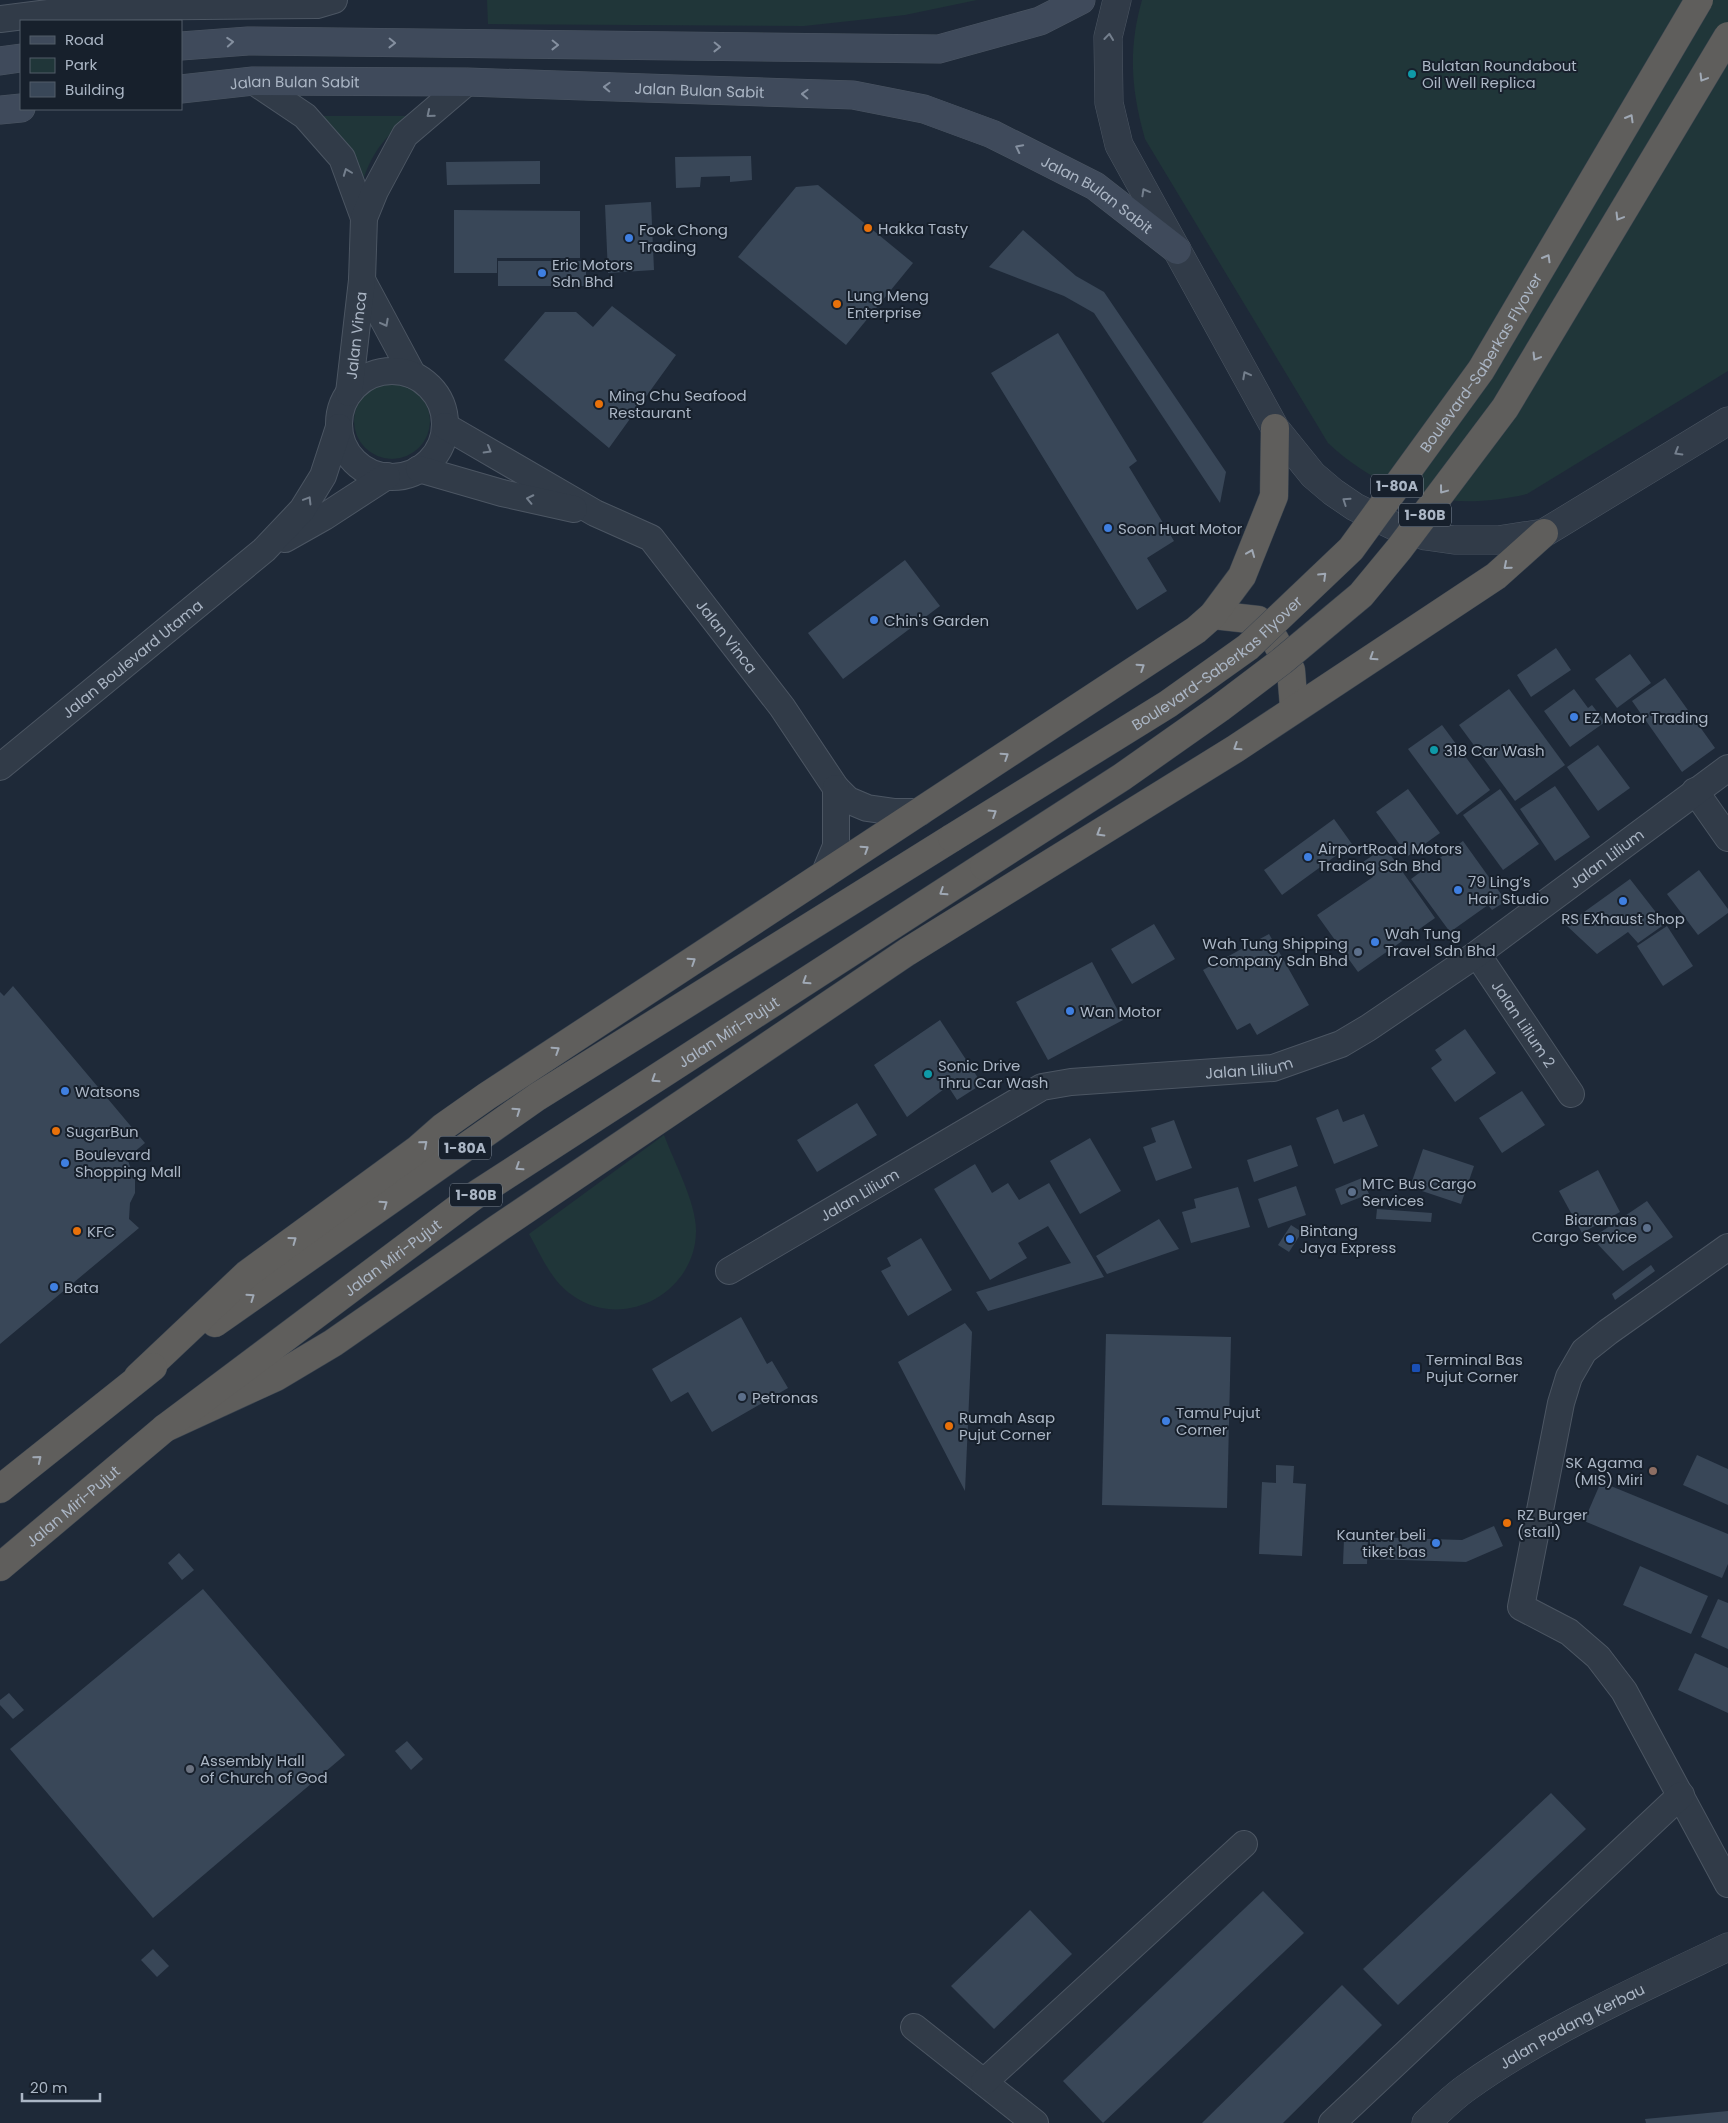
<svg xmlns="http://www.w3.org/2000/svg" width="1728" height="2123" font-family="Poppins,sans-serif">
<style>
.green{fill:#203639}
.building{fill:#394758}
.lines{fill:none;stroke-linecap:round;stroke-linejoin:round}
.minor-casing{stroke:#4c5663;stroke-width:28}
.tertiary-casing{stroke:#4c5663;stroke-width:29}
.secondary-casing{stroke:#4c5663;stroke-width:29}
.trunk-casing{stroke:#39434f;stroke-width:29}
.minor{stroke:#313b48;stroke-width:26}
.tertiary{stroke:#313b48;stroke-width:28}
.secondary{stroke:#3f4a5b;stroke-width:28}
.trunk{stroke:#5f5e5c;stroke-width:28}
.trunk-bridge-casing{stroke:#39434f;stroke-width:29;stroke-linecap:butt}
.trunk-bridge{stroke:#5f5e5c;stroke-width:28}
.oneway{stroke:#747f8d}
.oneway2{stroke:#8590a0}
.oneway3{stroke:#a0a9b5}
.culture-dot{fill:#0f9aa8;stroke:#17202c;stroke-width:2}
.food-dot{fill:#e8710a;stroke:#17202c;stroke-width:2}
.shop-dot{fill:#3f7fe0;stroke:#17202c;stroke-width:2}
.service-dot{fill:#5c6f8a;stroke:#17202c;stroke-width:2}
.transit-dot{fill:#1a4fb4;stroke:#17202c;stroke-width:2}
.education-dot{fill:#8d6e63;stroke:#17202c;stroke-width:2}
.worship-dot{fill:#6b7280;stroke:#17202c;stroke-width:2}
.labels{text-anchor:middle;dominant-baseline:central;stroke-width:4;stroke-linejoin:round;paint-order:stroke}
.shield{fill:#17202c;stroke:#7f8997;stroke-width:1}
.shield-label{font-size:14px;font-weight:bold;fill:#abb6c5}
.poi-label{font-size:15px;fill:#abb6c5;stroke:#17202c;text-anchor:start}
.street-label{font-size:15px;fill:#abb6c5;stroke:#17202c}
</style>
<rect width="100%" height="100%" fill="#1e2938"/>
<g class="green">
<path d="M487,0H977L905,15L804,26L488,24Z"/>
<path d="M1142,0H1728V371L1527,494C1450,512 1386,497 1328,443L1145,139C1131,90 1128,49 1142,0Z"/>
<path d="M320,116H413C385,134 369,156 361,188Z"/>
<circle cx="392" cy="421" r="38"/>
<path d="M664,1135C674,1162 697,1204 696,1232C695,1293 623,1332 572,1295C551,1281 541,1255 529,1234Z"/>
</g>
<g class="building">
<path d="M751,156L752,180L730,182V176L701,177L700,187L676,188L675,157Z"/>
<path d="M540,161V184L447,185L446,162Z"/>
<path d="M818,185L913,263L846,345L738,257L796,187Z"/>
<path d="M651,202L654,270L608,273L605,205Z"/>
<path d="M454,210L580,211V258H497V273H454Z"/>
<path d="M1023,230L1076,276L1104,292L1226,472L1220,503L1094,313L1064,296L989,267Z"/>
<rect x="498" y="261" width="88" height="25"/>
<path d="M612,306L676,355L609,448L504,360L545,312H576L593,327Z"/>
<path d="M1058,333L1137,461L1129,467L1174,541L1147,558L1167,591L1137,610L991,373Z"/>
<path d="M905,560L940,606L843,679L808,633Z"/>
<path d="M1556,648L1571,670L1531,697L1517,675Z"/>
<path d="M1630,654L1651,683L1617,708L1595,679Z"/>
<path d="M1665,678L1715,748L1682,772L1632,701Z"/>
<path d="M1509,689L1565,765L1515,801L1459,725Z"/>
<path d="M1574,689L1588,708L1592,705L1605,722L1570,747L1544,711Z"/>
<path d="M1442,725L1490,790L1457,815L1408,749Z"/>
<path d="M1598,745L1630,788L1598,811L1567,767Z"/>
<path d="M1555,786L1590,837L1555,861L1520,809Z"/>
<path d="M1408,789L1440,833L1408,856L1376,812Z"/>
<path d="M1500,789L1539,844L1503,870L1463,815Z"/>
<path d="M1334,819L1352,844L1282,895L1264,870Z"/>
<path d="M1463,841L1506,901L1492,910L1488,905L1450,932L1411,879Z"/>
<path d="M1385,847L1435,918L1358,972L1317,915L1373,877L1363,862Z"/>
<path d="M1699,870L1728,909V913L1698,935L1667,894Z"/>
<path d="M1630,879L1665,924L1638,943L1628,932L1597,954L1566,925Z"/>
<path d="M1154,924L1175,959L1132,984L1111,949Z"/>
<path d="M1667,926L1693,966L1663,986L1637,946Z"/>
<path d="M1269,934L1309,1005L1257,1035L1250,1023L1237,1030L1203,970Z"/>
<path d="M1092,962L1123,1020L1048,1060L1016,1002Z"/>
<path d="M13,986L145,1143L127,1158L135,1180V1193L130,1203L129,1219L139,1228L0,1344V992L4,996Z"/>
<path d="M940,1020L982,1084L957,1100L948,1086L907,1117L874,1065Z"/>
<path d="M1465,1029L1496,1073L1455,1102L1431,1068L1442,1060L1435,1050Z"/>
<path d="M1522,1091L1545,1125L1502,1153L1479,1118Z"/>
<path d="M857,1103L877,1135L817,1172L797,1140Z"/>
<path d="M1338,1109L1343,1122L1364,1114L1378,1146L1334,1164L1316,1118Z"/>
<path d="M1174,1120L1192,1168L1156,1181L1143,1147L1156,1142L1151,1128Z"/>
<path d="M1090,1138L1121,1191L1080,1214L1050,1161Z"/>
<path d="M1291,1145L1298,1166L1254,1182L1247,1160Z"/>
<path d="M1423,1149L1474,1166L1461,1204L1410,1187Z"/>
<path d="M975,1164L992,1193L1008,1183L1019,1200L1049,1183L1104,1277L988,1311L976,1292L1071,1263L1048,1226L1018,1243L1027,1258L990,1280L934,1189Z"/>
<path d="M1598,1170L1620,1212L1582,1233L1559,1191Z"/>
<path d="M1362,1178L1369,1194L1341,1205L1335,1189Z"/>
<path d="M1296,1186L1306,1215L1268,1228L1258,1199Z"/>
<path d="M1238,1187L1250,1227L1191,1243L1182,1212L1196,1208L1194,1199Z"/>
<path d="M1647,1201L1673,1237L1623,1271L1592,1238Z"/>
<path d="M1377,1209L1432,1213L1431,1222L1376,1219Z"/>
<path d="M1159,1219L1179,1249L1107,1274L1096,1256Z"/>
<path d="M1291,1225L1302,1232L1289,1252L1278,1245Z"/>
<path d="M921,1238L952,1290L908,1316L881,1271L891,1266L887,1258Z"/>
<path d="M1651,1265L1655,1271L1615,1300L1612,1294Z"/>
<path d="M741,1317L767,1364L772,1361L788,1388L712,1432L688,1392L671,1402L652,1369Z"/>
<path d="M965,1323L972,1332L965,1491L898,1362Z"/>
<path d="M1106,1334L1231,1337L1227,1508L1102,1505Z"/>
<path d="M1697,1455L1728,1469V1505L1683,1485Z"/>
<path d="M1276,1465L1294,1466L1293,1483L1306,1484L1302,1556L1259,1554L1262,1482L1276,1483Z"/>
<path d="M1601,1482L1728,1534V1564L1722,1578L1584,1521Z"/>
<path d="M1494,1526L1503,1546L1466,1562L1370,1559V1537L1462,1540Z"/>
<path d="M1344,1539H1368L1367,1564H1343Z"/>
<path d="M179,1553L194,1570L182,1580L168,1563Z"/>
<path d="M1640,1566L1708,1596L1691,1634L1623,1605Z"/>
<path d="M203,1589L345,1755L153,1918L10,1749Z"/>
<path d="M1718,1599L1728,1603V1649L1701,1637Z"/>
<path d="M1695,1653L1728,1668V1713L1678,1690Z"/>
<path d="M9,1693L24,1710L13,1719L0,1705V1700Z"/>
<path d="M407,1741L423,1759L411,1770L395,1751Z"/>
<path d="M1551,1793L1586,1829L1398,2005L1363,1969Z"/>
<path d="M1263,1891L1304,1933L1103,2123L1063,2081Z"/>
<path d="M1030,1910L1072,1954L994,2029L951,1986Z"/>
<path d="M153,1949L169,1966L157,1977L141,1960Z"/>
<path d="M1342,1985L1382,2025L1283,2123H1202Z"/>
<path d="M1728,2111V2123H1646L1645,2119Z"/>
</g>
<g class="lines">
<g class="minor-casing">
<g id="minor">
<path d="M0,19L96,7L317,5L334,0"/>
<path d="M253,81L305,116L342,158L364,218"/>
<path d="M362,280L413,375"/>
<circle cx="392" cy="424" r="53"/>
<path id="s1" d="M349,393L362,280L364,218L375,191L405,135L467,82"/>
<path id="s2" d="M445,426L595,513L651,538L782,707L836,788L848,800L867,808L895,812H920"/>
<path d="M419,469L502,493L574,509"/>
<path d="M285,539L324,517L387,476"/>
<path id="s3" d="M0,767L264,550L302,510L323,476L339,427"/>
<path d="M1695,791L1728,838"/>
<path d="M824,875L836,846V788"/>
<path id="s4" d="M1477,954L1571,1094"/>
<path d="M1728,1247L1608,1332L1584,1351L1569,1377L1561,1403L1521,1607L1569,1632L1598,1657L1624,1691L1728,1884"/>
<path id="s5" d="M729,1271L1042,1087L1071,1082L1273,1068L1341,1044L1368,1028L1477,954L1728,768"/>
<path d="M914,2027L1035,2123"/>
<path d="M984,2082L1244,1844"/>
<path d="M1332,2123L1681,1795"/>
</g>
</g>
<g class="tertiary-casing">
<g id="tertiary">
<path d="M1117,0L1108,37L1109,103L1119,145L1275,428L1313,475L1333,492L1355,507L1396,527L1426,536L1454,540H1498L1544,533L1728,421"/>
<path id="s6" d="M1426,2123C1439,2111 1452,2098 1466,2088C1544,2032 1642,1988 1728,1947"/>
</g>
</g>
<g class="secondary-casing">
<g id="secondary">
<path d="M181,46L248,41L939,49L1040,21L1081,0"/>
<path d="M0,61L21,58"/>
<path id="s7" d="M181,89L253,81L467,82L853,95L924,109L992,134L1095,186L1177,250"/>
<path d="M0,110L21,108"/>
</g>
</g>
<g class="trunk-casing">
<g id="trunk">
<path d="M1213,615L1258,620L1275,640L1291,670L1294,708"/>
<path d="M215,1323L537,1097L952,838"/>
<path d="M138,1377L247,1274L418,1149L443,1127L487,1096L1196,630L1213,615L1242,576L1274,496L1275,428"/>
<path d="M165,1428L276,1377L333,1343L497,1229L907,952L1235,749L1496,576L1544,533"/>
<path d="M0,1489L153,1367"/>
<path id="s8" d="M0,1567L165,1428L474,1196L984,866"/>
</g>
</g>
<use href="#minor" class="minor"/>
<use href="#tertiary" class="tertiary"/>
<use href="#secondary" class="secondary"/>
<use href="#trunk" class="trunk"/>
<g class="trunk-bridge-casing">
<g id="trunk-bridge">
<path id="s9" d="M952,838L1168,704L1248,647L1351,549L1481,370L1699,0"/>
<path d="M984,866L1122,777L1220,708L1282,661L1361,595L1399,549L1505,408L1728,36"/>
</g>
</g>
<use href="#trunk-bridge" class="trunk-bridge"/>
</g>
<defs><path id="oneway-chevron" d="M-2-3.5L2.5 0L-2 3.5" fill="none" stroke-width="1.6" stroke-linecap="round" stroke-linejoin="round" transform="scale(1.25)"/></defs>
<g class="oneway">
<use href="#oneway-chevron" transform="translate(1109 37) rotate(-84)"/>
<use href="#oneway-chevron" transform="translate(430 114) rotate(140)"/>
<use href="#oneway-chevron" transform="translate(347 172) rotate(-111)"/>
<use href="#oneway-chevron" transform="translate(1145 192) rotate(-119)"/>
<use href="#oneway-chevron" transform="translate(385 323) rotate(62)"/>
<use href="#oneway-chevron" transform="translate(1246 375) rotate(-118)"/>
<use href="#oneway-chevron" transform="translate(488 450) rotate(30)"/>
<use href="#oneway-chevron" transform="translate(1678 452) rotate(149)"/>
<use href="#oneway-chevron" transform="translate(530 499) rotate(-168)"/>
<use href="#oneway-chevron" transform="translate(308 500) rotate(-59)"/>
<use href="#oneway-chevron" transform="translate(1346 501) rotate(-146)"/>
</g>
<g class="oneway2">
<use href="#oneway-chevron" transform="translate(230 42) rotate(-4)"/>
<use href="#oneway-chevron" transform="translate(392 43) rotate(1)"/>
<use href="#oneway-chevron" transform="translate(555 45) rotate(1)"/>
<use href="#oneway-chevron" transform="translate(717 47) rotate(1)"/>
<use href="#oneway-chevron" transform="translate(607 87) rotate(-178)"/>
<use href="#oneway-chevron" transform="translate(805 94) rotate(-178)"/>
<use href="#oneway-chevron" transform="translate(1019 148) rotate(-153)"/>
</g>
<g class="oneway3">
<use href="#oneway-chevron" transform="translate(1703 78) rotate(121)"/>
<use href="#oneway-chevron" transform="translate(1630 118) rotate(-60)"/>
<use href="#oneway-chevron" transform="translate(1619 217) rotate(121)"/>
<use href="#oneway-chevron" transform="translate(1547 258) rotate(-60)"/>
<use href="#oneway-chevron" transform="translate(1536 357) rotate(121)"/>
<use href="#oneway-chevron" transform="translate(1443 490) rotate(127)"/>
<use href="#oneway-chevron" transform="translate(1251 553) rotate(-68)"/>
<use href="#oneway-chevron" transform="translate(1507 566) rotate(139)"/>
<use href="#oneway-chevron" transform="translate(1323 576) rotate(-44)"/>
<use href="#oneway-chevron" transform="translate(1373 657) rotate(147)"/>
<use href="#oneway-chevron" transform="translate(1141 667) rotate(-33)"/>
<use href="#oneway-chevron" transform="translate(1237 747) rotate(147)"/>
<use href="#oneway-chevron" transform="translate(1005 756) rotate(-33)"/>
<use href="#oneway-chevron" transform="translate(993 813) rotate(-32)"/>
<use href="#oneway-chevron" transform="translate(1100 833) rotate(149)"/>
<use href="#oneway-chevron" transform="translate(865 849) rotate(-33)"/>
<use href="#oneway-chevron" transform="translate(943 892) rotate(147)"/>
<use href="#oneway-chevron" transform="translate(692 961) rotate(-33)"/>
<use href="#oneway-chevron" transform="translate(806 981) rotate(147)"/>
<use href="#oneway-chevron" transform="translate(556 1050) rotate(-33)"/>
<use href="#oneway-chevron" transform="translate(655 1079) rotate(147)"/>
<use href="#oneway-chevron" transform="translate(517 1111) rotate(-35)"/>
<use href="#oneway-chevron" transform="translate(424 1144) rotate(-41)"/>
<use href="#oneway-chevron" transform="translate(519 1167) rotate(147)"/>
<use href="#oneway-chevron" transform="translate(384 1204) rotate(-35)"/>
<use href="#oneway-chevron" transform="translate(293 1240) rotate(-36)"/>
<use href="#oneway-chevron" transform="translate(251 1297) rotate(-35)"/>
<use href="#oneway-chevron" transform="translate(38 1459) rotate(-39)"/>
</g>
<g class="culture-dot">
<circle cx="1412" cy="74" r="5"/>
<circle cx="1434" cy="750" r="5"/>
<circle cx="928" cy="1074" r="5"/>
</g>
<g class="food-dot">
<circle cx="868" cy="228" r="5"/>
<circle cx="837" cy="304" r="5"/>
<circle cx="599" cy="404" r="5"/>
<circle cx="56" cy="1131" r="5"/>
<circle cx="77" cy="1231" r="5"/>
<circle cx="949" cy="1426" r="5"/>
<circle cx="1507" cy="1523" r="5"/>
</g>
<g class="shop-dot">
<circle cx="629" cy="238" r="5"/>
<circle cx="542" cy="273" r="5"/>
<circle cx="1108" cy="528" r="5"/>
<circle cx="874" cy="620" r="5"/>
<circle cx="1574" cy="717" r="5"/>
<circle cx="1308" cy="857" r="5"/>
<circle cx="1458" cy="890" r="5"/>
<circle cx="1623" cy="901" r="5"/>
<circle cx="1375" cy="942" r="5"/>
<circle cx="1070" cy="1011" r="5"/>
<circle cx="65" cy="1091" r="5"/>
<circle cx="65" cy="1163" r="5"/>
<circle cx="1290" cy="1239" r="5"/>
<circle cx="54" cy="1287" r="5"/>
<circle cx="1166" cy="1421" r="5"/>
<circle cx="1436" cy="1543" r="5"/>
</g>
<g class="service-dot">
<circle cx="1358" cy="952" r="5"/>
<circle cx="1352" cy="1192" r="5"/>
<circle cx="1647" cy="1228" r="5"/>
<circle cx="742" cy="1397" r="5"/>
</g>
<rect class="transit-dot" x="1411" y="1363" width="10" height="10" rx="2.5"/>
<circle class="education-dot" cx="1653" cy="1471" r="5"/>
<circle class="worship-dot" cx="190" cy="1769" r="5"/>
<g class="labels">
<g class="shield">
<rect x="1371" y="474.5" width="52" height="23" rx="4"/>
<rect x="1399" y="503.5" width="52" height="23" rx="4"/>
<rect x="439" y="1136.5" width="52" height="23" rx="4"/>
<rect x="450" y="1183.5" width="52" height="23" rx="4"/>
</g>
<g class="shield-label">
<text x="1397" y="486">1-80A</text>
<text x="1425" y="515">1-80B</text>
<text x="465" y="1148">1-80A</text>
<text x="476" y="1195">1-80B</text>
</g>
<g class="poi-label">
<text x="1422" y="65">Bulatan Roundabout<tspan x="1422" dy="17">Oil Well Replica</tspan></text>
<text x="878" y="228">Hakka Tasty</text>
<text x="639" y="229">Fook Chong<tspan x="639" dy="17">Trading</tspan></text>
<text x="552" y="264">Eric Motors<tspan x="552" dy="17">Sdn Bhd</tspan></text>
<text x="847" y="295">Lung Meng<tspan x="847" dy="17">Enterprise</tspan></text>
<text x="609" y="395">Ming Chu Seafood<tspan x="609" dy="17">Restaurant</tspan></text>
<text x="1118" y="528">Soon Huat Motor</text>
<text x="884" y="620">Chin's Garden</text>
<text x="1584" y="717">EZ Motor Trading</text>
<text x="1444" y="750">318 Car Wash</text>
<text x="1318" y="848">AirportRoad Motors<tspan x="1318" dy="17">Trading Sdn Bhd</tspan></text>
<text x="1468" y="881">79 Ling’s<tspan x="1468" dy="17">Hair Studio</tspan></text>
<text x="1623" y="918" text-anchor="middle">RS EXhaust Shop</text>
<text x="1385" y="933">Wah Tung<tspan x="1385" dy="17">Travel Sdn Bhd</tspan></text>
<text x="1348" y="943" text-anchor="end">Wah Tung Shipping<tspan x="1348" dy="17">Company Sdn Bhd</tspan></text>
<text x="1080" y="1011">Wan Motor</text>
<text x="938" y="1065">Sonic Drive<tspan x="938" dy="17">Thru Car Wash</tspan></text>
<text x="75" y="1091">Watsons</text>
<text x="66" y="1131">SugarBun</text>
<text x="75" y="1154">Boulevard<tspan x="75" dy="17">Shopping Mall</tspan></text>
<text x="1362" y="1183">MTC Bus Cargo<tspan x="1362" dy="17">Services</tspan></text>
<text x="1637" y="1219" text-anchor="end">Biaramas<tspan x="1637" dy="17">Cargo Service</tspan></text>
<text x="1300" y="1230">Bintang<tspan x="1300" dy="17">Jaya Express</tspan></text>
<text x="87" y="1231">KFC</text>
<text x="64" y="1287">Bata</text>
<text x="1426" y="1359">Terminal Bas<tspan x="1426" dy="17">Pujut Corner</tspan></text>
<text x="752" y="1397">Petronas</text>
<text x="1176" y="1412">Tamu Pujut<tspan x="1176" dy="17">Corner</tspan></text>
<text x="959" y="1417">Rumah Asap<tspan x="959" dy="17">Pujut Corner</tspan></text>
<text x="1643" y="1462" text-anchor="end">SK Agama<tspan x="1643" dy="17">(MIS) Miri</tspan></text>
<text x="1517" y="1514">RZ Burger<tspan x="1517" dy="17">(stall)</tspan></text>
<text x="1426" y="1534" text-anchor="end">Kaunter beli<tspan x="1426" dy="17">tiket bas</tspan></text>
<text x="200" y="1760">Assembly Hall<tspan x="200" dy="17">of Church of God</tspan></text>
</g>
<g class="street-label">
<text stroke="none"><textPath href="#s7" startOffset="114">Jalan Bulan Sabit</textPath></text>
<text stroke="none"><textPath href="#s7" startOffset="519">Jalan Bulan Sabit</textPath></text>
<text stroke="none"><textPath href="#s7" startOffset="939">Jalan Bulan Sabit</textPath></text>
<text stroke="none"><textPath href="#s1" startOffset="58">Jalan Vinca</textPath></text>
<text stroke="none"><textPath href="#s9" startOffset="722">Boulevard-Saberkas Flyover</textPath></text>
<text stroke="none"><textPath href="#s2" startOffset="359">Jalan Vinca</textPath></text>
<text stroke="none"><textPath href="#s3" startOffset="171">Jalan Boulevard Utama</textPath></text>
<text stroke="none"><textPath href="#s9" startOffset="318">Boulevard-Saberkas Flyover</textPath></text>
<text stroke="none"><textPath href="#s5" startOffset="991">Jalan Lilium</textPath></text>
<text stroke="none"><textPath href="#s4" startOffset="84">Jalan Lilium 2</textPath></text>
<text stroke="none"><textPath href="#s8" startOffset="905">Jalan Miri-Pujut</textPath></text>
<text stroke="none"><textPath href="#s5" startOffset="571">Jalan Lilium</textPath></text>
<text stroke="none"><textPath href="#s5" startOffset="151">Jalan Lilium</textPath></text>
<text stroke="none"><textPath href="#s8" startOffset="500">Jalan Miri-Pujut</textPath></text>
<text stroke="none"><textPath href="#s8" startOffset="95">Jalan Miri-Pujut</textPath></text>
<text stroke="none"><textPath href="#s6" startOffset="176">Jalan Padang Kerbau</textPath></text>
</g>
</g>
<rect x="20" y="20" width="162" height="90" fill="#17202c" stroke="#525c69"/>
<rect x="30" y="36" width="25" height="8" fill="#3f4a5b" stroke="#525c69"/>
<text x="65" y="45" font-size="15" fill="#abb6c5">Road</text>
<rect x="30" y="58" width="25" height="15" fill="#203639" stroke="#525c69"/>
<text x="65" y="70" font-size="15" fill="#abb6c5">Park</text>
<rect x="30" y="82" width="25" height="15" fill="#394758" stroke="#525c69"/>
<text x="65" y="95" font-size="15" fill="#abb6c5">Building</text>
<path d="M22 2093v8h78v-8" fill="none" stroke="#abb6c5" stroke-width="2.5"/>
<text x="30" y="2093" font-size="15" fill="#abb6c5" stroke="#17202c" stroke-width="4" paint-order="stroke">20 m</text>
</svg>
